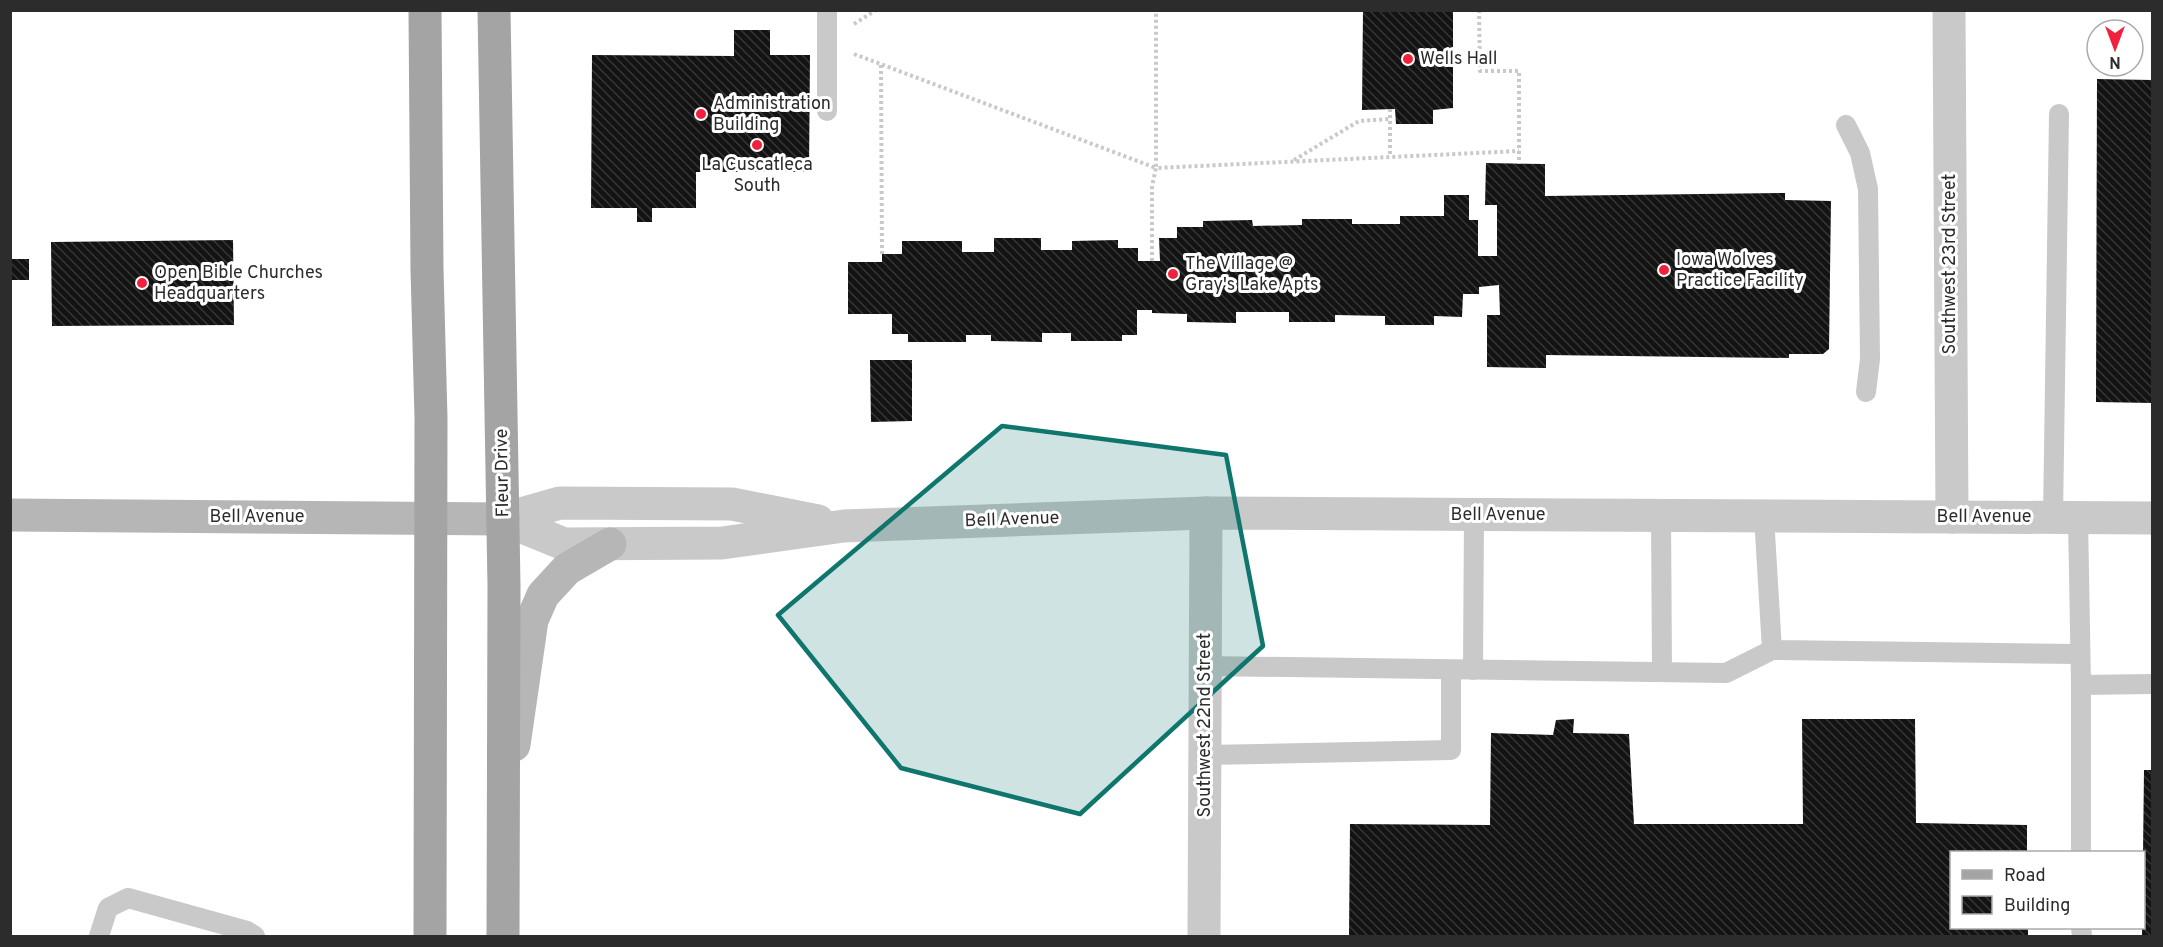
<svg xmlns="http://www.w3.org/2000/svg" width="2163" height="947" font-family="Overpass,sans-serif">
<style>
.building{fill:url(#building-back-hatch)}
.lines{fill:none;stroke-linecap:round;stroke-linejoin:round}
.path{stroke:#c9c9c9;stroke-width:4;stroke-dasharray:3 3;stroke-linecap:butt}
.service{stroke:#c9c9c9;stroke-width:20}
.minor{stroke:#c9c9c9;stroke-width:33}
.tertiary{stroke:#c9c9c9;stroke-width:33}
.secondary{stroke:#b6b6b6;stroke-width:33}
.primary{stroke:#a4a4a4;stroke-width:33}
.marked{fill:#0f766e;fill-opacity:0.2;stroke:#0f766e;stroke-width:4.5;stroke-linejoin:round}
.poi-dot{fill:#f1203d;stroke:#fff;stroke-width:2}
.labels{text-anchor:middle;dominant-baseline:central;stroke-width:6;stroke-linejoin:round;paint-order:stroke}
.poi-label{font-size:18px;fill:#2c2c2c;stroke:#fff;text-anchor:start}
.street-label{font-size:18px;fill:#2c2c2c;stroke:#fff}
</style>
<defs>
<pattern id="building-back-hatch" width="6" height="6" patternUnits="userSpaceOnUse" patternTransform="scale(1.5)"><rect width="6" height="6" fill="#131313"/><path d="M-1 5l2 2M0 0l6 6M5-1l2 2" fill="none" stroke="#363636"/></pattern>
</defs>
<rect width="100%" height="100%" fill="#fff"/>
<g class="building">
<path d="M1363,10H1453V108L1433,110V124H1396L1395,109L1362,110Z"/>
<path d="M734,30H770V55H810L809,172H696V208H652V222H637V208H591L592,55L734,56Z"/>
<path d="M2097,79L2152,80V403L2096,402Z"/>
<path d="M1486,163L1545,164V196L1785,193V200L1831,201L1829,349L1823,354H1789V358L1546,355V368L1487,367V315H1500L1499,285L1479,287V294H1463L1462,317L1434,316V325H1385V316L1335,315V322H1289V312H1236V323L1187,322V314L1152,313V310H1137V335H1122V341H1071V333H1042V342L991,341V335H966V342H908V334H892V314H848V262H882V254H902V241H962V252H994V238H1041V250H1072V241L1118,240V248H1138V261H1160L1159,238H1177V227H1203V221L1252,220L1253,226L1302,225V219H1352V224H1400V216H1444V195H1469V220H1478V256H1497V205H1485Z"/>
<path d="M233,240L234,325L52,326L51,242Z"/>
<rect x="10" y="259" width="19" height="21"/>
<path d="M870,360H912V421L871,422Z"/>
<path d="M1574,719L1573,733L1629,734L1634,824H1803L1802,719H1915L1916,823L2027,825V852H1952V928H2028V936H1349L1350,824L1490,825L1491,733L1553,735L1556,720Z"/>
<path d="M2144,770H2152V936H2142Z"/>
</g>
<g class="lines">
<g class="path">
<path d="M1479,10L1480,71H1519V164"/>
<path d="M854,24L876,10"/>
<path d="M854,54L1156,168V10"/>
<path d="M881,65L882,254"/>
<path d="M1390,109V157"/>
<path d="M1294,160L1359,121L1390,119"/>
<path d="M1152,261V186L1156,168L1519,151"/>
</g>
<g class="service">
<path d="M827,10V111"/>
<path d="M1846,125L1860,153L1868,189L1870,359L1866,392"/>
<path d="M1661,516L1662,672"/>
<path d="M1764,516L1772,650L2080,654"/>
<path d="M2053,518L2059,114"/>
<path d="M2078,518L2081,685L2152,684"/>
<path d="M1205,666L1726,673L1772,650"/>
<path d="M1473,670L1474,514"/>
<path d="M2081,685V852"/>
<path d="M1205,755L1451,750V670"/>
<path d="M2081,928L2082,936"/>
<path d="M99,936L108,908L128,898L247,931L255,936"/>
</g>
<g class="minor">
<path d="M1949,10L1952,517"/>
<path d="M1204,936L1206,513"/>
</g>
<g class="tertiary">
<path d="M503,519L564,544L722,543L844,526L1206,513L2152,518"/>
<path d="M503,519L560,503L732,504L818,521"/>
</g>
<g class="secondary">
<path d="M10,515L503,519"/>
<path d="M514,745L532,620L543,595L567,569L610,544"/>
</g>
<g class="primary">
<path d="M425,10L427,269L431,418L430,936"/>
<path d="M494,10L504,586L503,936"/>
</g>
</g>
<path class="marked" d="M1002,426L1226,455L1263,646L1080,814L901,768L778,615Z"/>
<g class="poi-dot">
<circle cx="1408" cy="59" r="6"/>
<circle cx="701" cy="114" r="6"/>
<circle cx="757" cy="145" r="6"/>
<circle cx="1664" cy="270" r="6"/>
<circle cx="1173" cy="274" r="6"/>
<circle cx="142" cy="283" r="6"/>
</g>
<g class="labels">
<g class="poi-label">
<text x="1420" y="59">Wells Hall</text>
<text x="713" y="104">Administration<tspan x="713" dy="21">Building</tspan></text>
<text x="757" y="165" text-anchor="middle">La Cuscatleca<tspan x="757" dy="21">South</tspan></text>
<text x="1676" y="260">Iowa Wolves<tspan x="1676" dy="21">Practice Facility</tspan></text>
<text x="1185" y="264">The Village @<tspan x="1185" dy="21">Gray's Lake Apts</tspan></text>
<text x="154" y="273">Open Bible Churches<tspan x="154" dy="21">Headquarters</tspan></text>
</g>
<g class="street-label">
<text transform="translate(1950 264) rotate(-90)">Southwest 23rd Street</text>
<text transform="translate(503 473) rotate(-91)">Fleur Drive</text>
<text x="1498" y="515">Bell Avenue</text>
<text x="257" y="517">Bell Avenue</text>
<text x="1984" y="517">Bell Avenue</text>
<text transform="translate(1012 520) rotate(-2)">Bell Avenue</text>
<text transform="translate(1205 725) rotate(-90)">Southwest 22nd Street</text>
</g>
</g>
<rect width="2163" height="947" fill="none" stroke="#2c2c2c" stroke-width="24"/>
<rect x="1950" y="851" width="195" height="78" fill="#ffffff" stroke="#ababab" stroke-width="1.5"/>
<rect x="1962" y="870" width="30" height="9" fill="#a4a4a4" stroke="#ababab" stroke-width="1.5"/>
<text x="2004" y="881" font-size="18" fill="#2c2c2c">Road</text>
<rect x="1962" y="896" width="30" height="18" fill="url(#building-back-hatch)" stroke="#ababab" stroke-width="1.5"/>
<text x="2004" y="911" font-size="18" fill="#2c2c2c">Building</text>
<g transform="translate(2115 48) rotate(180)"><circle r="28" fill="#ffffff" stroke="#ababab" stroke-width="1.5"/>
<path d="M0-4.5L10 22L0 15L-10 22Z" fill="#f1203d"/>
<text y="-9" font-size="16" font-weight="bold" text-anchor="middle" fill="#2c2c2c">N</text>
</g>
</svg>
